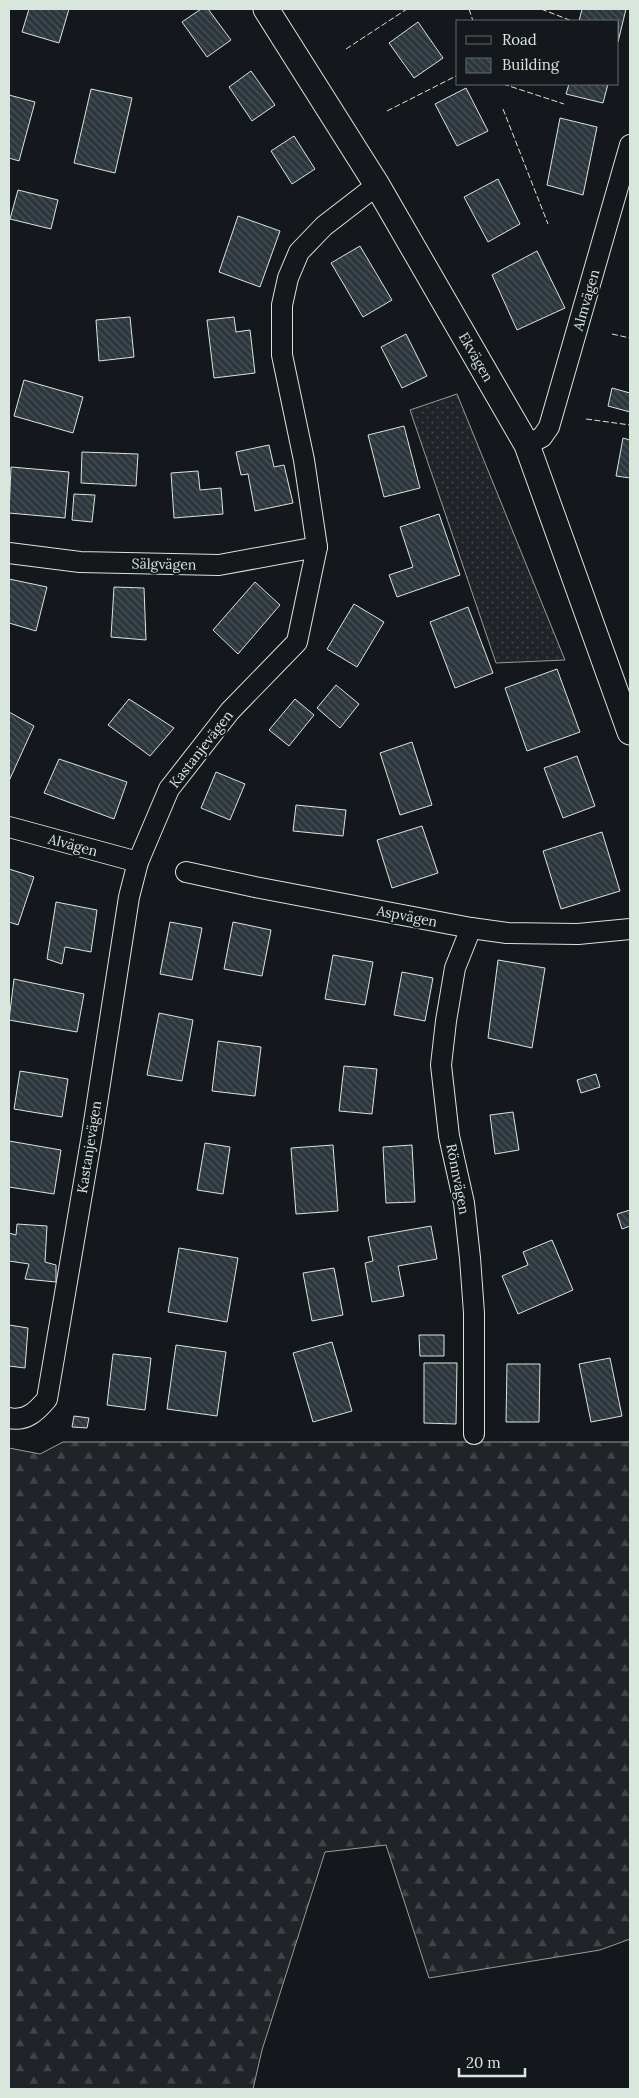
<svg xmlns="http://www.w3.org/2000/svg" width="639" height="2098" font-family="Lora,serif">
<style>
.grass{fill:url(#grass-dots);stroke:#939e99}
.forest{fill:url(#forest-firs);stroke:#939e99}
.building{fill:url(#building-back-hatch);stroke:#d8e6dc}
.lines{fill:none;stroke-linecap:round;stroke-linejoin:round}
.minor-casing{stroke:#d8e6dc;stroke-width:22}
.tertiary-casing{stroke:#d8e6dc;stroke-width:27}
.minor{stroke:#14181c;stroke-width:20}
.tertiary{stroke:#14181c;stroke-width:25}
.fence{stroke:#d8e6dc;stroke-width:1;stroke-dasharray:6 2.5;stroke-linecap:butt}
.labels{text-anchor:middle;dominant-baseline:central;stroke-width:4;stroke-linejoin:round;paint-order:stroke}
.street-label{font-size:14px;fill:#d8e6dc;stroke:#14181c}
</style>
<defs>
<pattern id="grass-dots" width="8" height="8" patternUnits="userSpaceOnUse" patternTransform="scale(1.25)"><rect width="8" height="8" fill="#202428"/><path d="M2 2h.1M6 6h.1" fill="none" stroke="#404447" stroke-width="1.8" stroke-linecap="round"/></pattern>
<pattern id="forest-firs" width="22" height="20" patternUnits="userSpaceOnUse" patternTransform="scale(1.25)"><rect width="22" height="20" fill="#202428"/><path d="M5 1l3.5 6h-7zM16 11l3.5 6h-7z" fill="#404447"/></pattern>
<pattern id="building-back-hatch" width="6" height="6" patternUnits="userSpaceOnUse" patternTransform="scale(1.25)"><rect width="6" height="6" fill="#2c363c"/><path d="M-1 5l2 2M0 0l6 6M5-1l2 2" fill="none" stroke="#4a5358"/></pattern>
</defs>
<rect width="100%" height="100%" fill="#14181c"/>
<path class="grass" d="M457,394L565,660L496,663L410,410Z"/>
<path class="forest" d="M63,1442H630V1939L600,1950L429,1978L386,1845L325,1852L262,2050L253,2089H9V1448L40,1454Z"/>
<g class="building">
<path d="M29,9H69L59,43L22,32Z"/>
<path d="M201,9H208L231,40L207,57L182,22Z"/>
<path d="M582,9H626L618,42V21H579Z"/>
<path d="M418,22L443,58L414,78L389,43Z"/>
<path d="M251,71L275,105L252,121L229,87Z"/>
<path d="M569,84H608L603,103L566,94Z"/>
<path d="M466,88L488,131L457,146L435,104Z"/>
<path d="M91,89L132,98L115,173L74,163Z"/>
<path d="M9,95L35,102L19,161L9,158Z"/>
<path d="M560,118L597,127L583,195L547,185Z"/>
<path d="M294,136L315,169L292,184L271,151Z"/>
<path d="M498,179L520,224L488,242L464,197Z"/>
<path d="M18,190L58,200L51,229L10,219Z"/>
<path d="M238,216L280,231L260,287L219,272Z"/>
<path d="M360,246L392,300L363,317L331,263Z"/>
<path d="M537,251L565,308L517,330L492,275Z"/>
<path d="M130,317L134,357L99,361L96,320Z"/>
<path d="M234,317L236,332L250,330L255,373L214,378L207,320Z"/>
<path d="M406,334L427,376L402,388L381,347Z"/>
<path d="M24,380L83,397L73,433L14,416Z"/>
<path d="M612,388L630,393V412L608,406Z"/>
<path d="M404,426L420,488L384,497L368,435Z"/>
<path d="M623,438L630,440V478L616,476Z"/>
<path d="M269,445L274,467L284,465L293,503L255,511L248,474L241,475L236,452Z"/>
<path d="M82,452L138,454L136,486L81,483Z"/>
<path d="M11,467L69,472L65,518L9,513Z"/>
<path d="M198,471L200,490L221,488L223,514L174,518L171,473Z"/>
<path d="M74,494L95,495L92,522L72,520Z"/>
<path d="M439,514L460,575L397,597L389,575L413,567L400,527Z"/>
<path d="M9,579L47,587L36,631L9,623Z"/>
<path d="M255,582L280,605L238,654L213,630Z"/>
<path d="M114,587L144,588L146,640L111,637Z"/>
<path d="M354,604L384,622L357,667L327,649Z"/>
<path d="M468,607L493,673L455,688L430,622Z"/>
<path d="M557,669L580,732L527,751L505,688Z"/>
<path d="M336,685L359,704L340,728L317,708Z"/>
<path d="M129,699L174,728L150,756L108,725Z"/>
<path d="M295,699L314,715L289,746L269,730Z"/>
<path d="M9,712L34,726L9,781Z"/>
<path d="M412,742L432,805L400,815L380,753Z"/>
<path d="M577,756L595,806L563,818L544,768Z"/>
<path d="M59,759L127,782L114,819L44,793Z"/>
<path d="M216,772L245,784L230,820L201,808Z"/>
<path d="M296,805L346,810L343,836L293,831Z"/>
<path d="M422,826L438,873L392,888L377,840Z"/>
<path d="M602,832L620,891L561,909L543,851Z"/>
<path d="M9,869L34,877L18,925L9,922Z"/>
<path d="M56,902L97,910L91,952L65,947L62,964L47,959Z"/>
<path d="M170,922L202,928L192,980L160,974Z"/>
<path d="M233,922L271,930L262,976L224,969Z"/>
<path d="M333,955L373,962L365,1005L325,999Z"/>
<path d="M498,960L545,968L532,1048L488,1038Z"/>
<path d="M402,972L433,978L425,1021L394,1015Z"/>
<path d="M14,979L84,994L77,1032L9,1020Z"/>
<path d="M159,1013L193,1020L182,1081L147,1075Z"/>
<path d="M218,1041L261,1047L255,1096L212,1091Z"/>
<path d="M344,1066L377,1069L372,1114L339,1111Z"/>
<path d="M20,1071L68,1079L62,1117L14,1109Z"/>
<path d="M596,1074L600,1087L581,1093L577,1080Z"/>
<path d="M513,1112L519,1150L495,1154L490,1115Z"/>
<path d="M9,1141L61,1150L54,1194L9,1187Z"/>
<path d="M205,1143L230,1147L223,1194L197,1190Z"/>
<path d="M333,1145L338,1211L296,1214L291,1148Z"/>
<path d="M412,1145L415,1202L386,1203L383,1147Z"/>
<path d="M630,1210V1226L622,1229L617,1214Z"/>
<path d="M17,1224L47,1226L45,1262L56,1265V1282L25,1279L29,1264L9,1261V1233L16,1235Z"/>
<path d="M431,1226L437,1259L398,1266L404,1296L372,1302L365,1263L373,1261L368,1237Z"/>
<path d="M552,1240L573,1290L518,1314L502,1276L528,1265L523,1252Z"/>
<path d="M179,1248L238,1258L227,1322L168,1312Z"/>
<path d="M334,1268L343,1315L312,1321L303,1273Z"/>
<path d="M9,1325L28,1328L25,1368L9,1366Z"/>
<path d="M419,1335H444V1356H420Z"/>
<path d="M332,1342L352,1411L313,1422L293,1353Z"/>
<path d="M176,1345L226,1352L217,1416L167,1409Z"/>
<path d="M113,1354L151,1358L145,1410L107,1405Z"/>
<path d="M610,1358L622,1416L591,1422L579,1364Z"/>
<path d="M424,1363H457L456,1424L424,1423Z"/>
<path d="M507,1364H540L539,1422H506Z"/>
<path d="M74,1416L89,1418L87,1428L72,1427Z"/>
</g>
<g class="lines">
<g class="minor-casing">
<g id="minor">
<path d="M527,445L542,437L549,427L630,145"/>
<path d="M9,553L80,562L219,565L317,547"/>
<path d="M9,827L138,862"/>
<path d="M186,872L255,887L471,928L507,933L578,934L630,929"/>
<path d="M471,928L455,968L446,1021L441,1065L449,1136L464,1203L470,1258L474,1313V1434"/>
<path d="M9,1418C26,1422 37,1411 47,1399L92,1135L129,897L138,862L169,789L230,711L297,642L317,547L304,460L282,355V305L288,278L299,252L324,226L377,185"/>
</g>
</g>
<g class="tertiary-casing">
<path id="tertiary" d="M266,9L377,185L527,445L630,732"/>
</g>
<use href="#minor" class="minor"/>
<use href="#tertiary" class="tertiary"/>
<g class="fence">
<path d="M469,9L473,21"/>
<path d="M541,9L572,21"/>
<path d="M346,49L407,9"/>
<path d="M503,84L564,104"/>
<path d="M503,109L548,224"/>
<path d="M387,111L458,75"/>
<path d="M612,334L630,338"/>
<path d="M586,419L630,425"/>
</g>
</g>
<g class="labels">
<g class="street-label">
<text transform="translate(586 300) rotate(-74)">Almvägen</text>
<text transform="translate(476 357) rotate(60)">Ekvägen</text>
<text transform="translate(164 564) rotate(1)">Sälgvägen</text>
<text transform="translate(201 749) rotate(-52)">Kastanjevägen</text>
<text transform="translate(73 845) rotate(15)">Alvägen</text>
<text transform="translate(407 916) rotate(11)">Aspvägen</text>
<text transform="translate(89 1147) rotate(-81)">Kastanjevägen</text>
<text transform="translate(458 1179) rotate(79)">Rönnvägen</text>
</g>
</g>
<rect width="639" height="2098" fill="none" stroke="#d8e6dc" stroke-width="20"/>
<rect x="456" y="20" width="162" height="65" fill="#14181c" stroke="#626a69"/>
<rect x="466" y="36" width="25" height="8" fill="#14181c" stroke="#626a69"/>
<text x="502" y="45" font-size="15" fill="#d8e6dc">Road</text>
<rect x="466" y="58" width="25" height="15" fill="url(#building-back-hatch)" stroke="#626a69"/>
<text x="502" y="70" font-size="15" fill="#d8e6dc">Building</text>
<path d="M459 2068v8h66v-8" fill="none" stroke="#d8e6dc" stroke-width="2.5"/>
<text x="466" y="2068" font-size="15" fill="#d8e6dc" stroke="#14181c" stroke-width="4" paint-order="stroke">20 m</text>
</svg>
